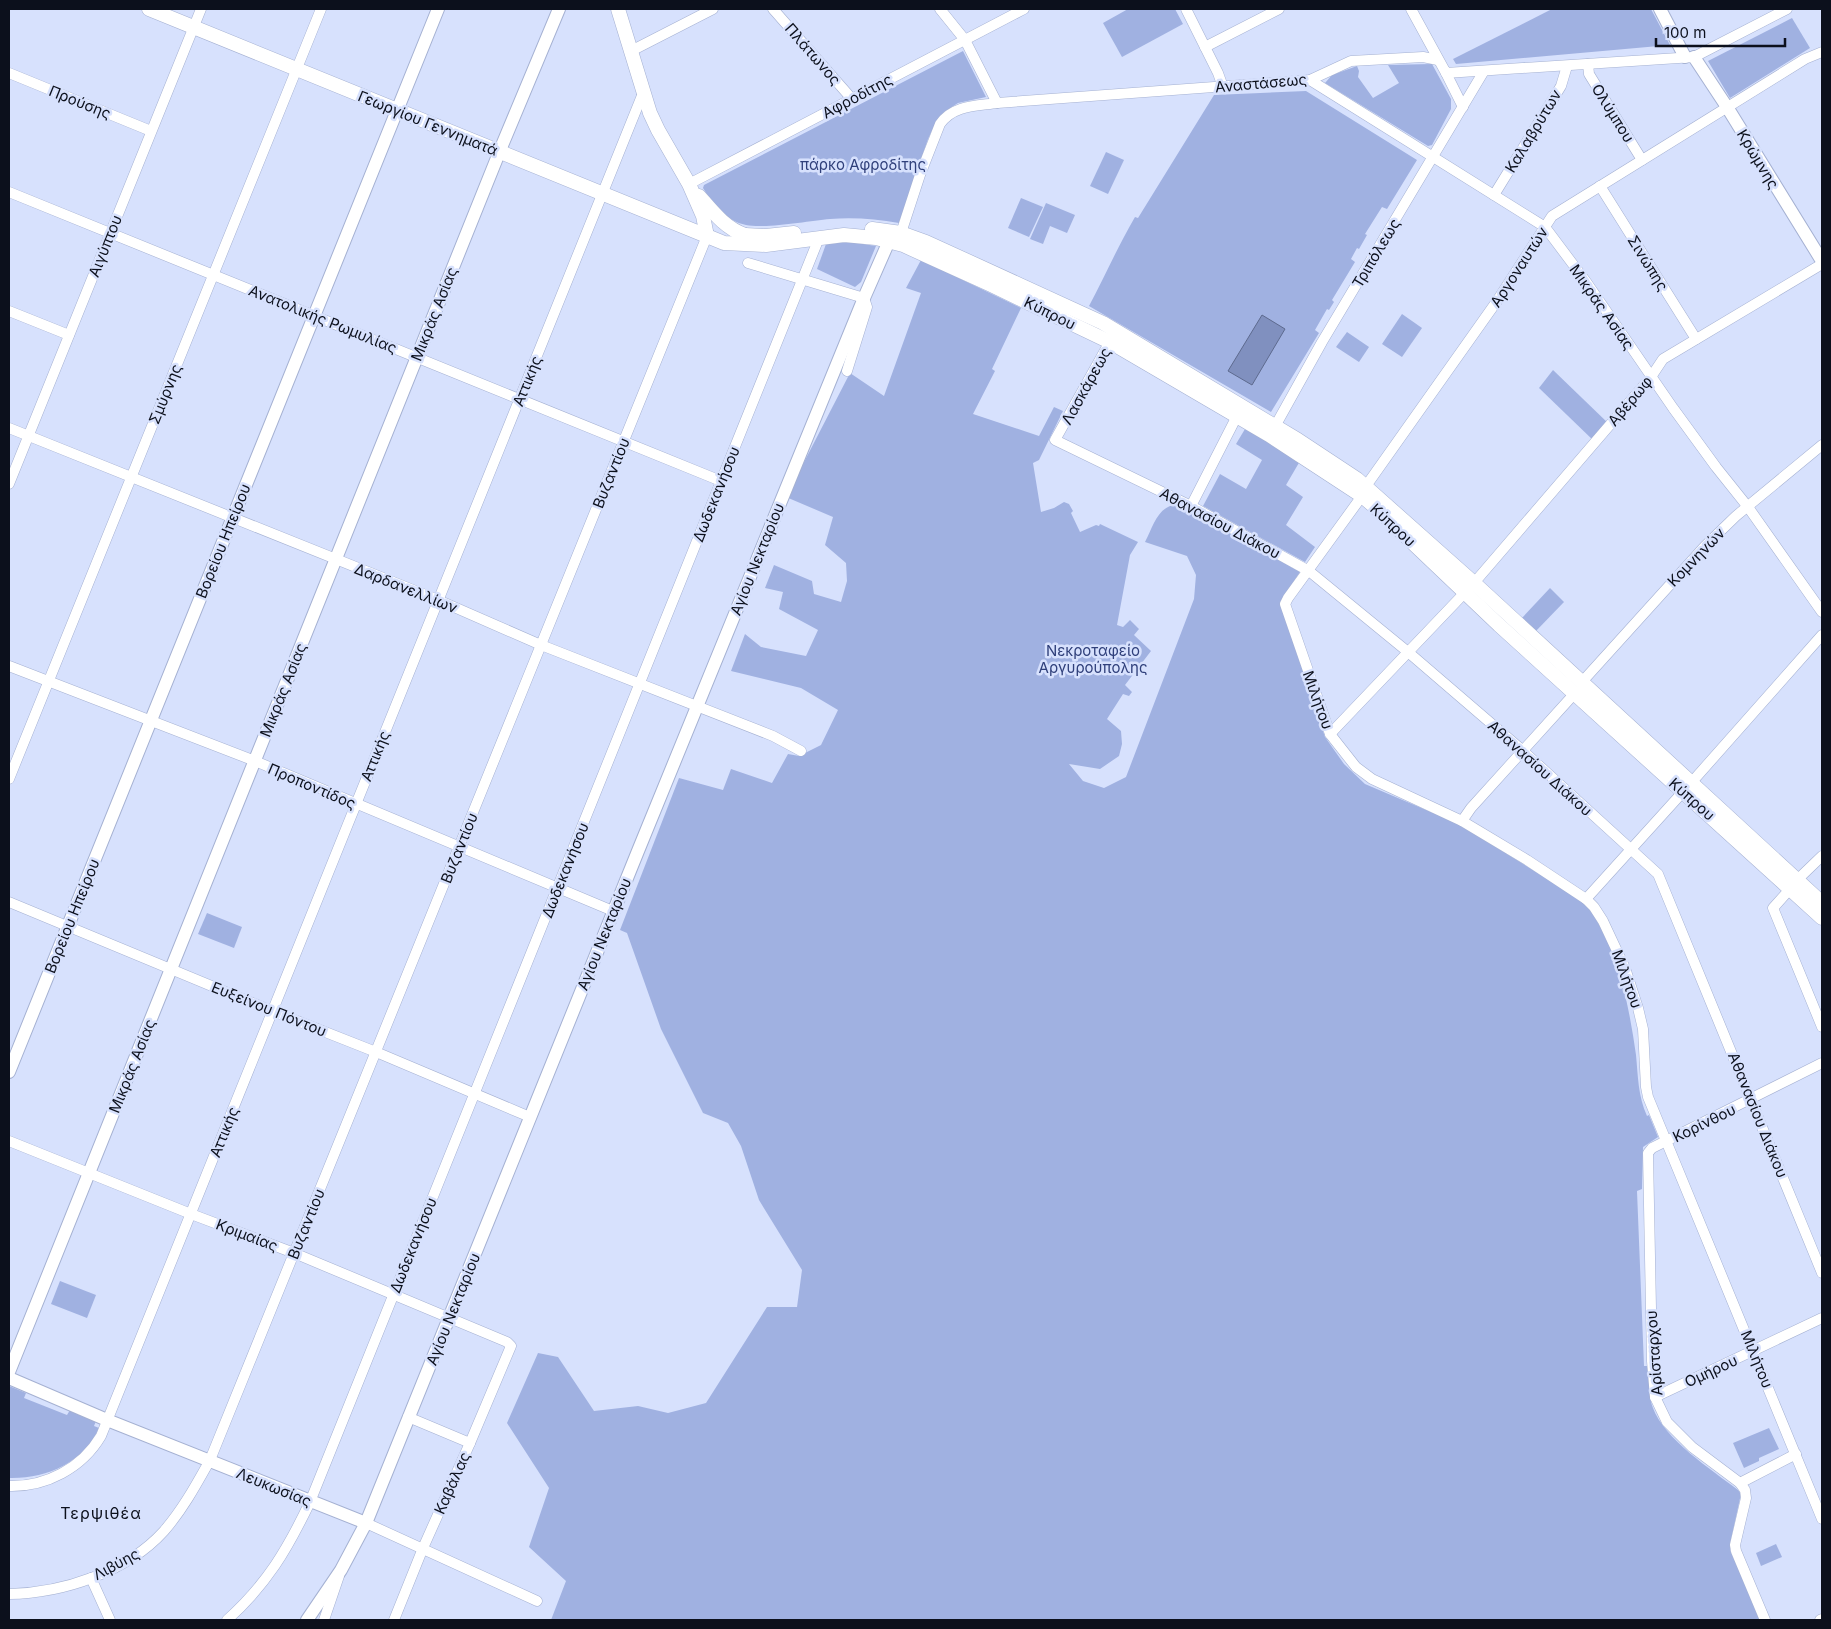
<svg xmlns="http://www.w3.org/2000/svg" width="1831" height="1629" font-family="Inter,sans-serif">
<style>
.green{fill:#a0b1e1}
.water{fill:#8090bf;stroke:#5d6a8e}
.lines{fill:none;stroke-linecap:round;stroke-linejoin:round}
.minor-casing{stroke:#a5b1d2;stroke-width:11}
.tertiary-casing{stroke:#a5b1d2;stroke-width:14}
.secondary-casing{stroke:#a5b1d2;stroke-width:15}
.minor{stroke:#fff;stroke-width:10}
.tertiary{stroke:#fff;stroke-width:12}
.secondary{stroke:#fff;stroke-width:14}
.labels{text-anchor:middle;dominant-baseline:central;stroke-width:5;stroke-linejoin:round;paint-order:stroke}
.street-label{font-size:15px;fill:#0c101c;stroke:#d7e1fd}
.park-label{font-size:15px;fill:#30407b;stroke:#d7e1fd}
.neighbourhood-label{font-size:16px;letter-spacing:1px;fill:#0c101c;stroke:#d7e1fd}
</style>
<rect width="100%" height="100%" fill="#d7e1fd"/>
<g class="green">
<path d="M1128,9H1175L1183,24L1122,57L1103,23Z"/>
<path d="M1552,9H1651L1670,45L1456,64L1453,59Z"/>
<path d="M1792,18L1810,48L1730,98L1708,61Z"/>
<path d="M963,51L986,97L958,103L944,112L935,124L928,139L899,223C876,219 853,217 830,219C808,221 765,229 746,225C726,221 713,204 703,188L704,185Z"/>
<path d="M1432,64L1451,99V109L1432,145L1428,146L1325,83L1332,75L1357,66L1359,71L1358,77L1373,98L1399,83L1388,65Z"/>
<path d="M1306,91L1417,160L1387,209L1382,207L1365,234L1367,235L1359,249L1357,248L1351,259L1355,262L1332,300L1334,302L1329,310L1327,309L1315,330L1319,333L1271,412L1089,306C1105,276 1118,246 1135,217L1138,218L1214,95Z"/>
<path d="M1106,152L1124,160L1108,194L1090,186Z"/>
<path d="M1021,198L1043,207L1029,237L1008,228Z"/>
<path d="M1046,203L1075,215L1067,233L1050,226L1043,244L1030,239Z"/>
<path d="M850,242L876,246L861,282L855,287L817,269L826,244Z"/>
<path d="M921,260L1021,308L992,369L995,371L973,414L1039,436L1054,407L1063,411L1039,460L1033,463L1041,512L1054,508L1064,502L1069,504L1073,511L1071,513L1080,532L1096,525L1099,526L1100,524L1138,542L1130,555L1117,625L1123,627L1130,620L1139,629L1134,635L1151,651L1125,685L1132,692L1129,696L1123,694L1107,719L1121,731L1122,744L1119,756L1100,769L1069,764L1083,781L1104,788L1126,777L1194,599L1196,575L1187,556L1145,542C1153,527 1158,505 1177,505L1245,541L1300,572L1280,602L1325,737L1344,764L1365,784L1459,824L1581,900L1594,915L1608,942L1628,988L1624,990C1629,1011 1633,1033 1636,1055C1638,1076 1638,1096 1647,1116L1649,1115L1658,1137L1643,1147L1642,1189L1637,1191L1644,1366H1649C1649,1380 1648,1395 1653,1408C1664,1439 1712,1470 1738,1490L1741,1494L1730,1544V1550L1761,1620H551L566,1581L529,1547L549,1488L507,1423L538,1353L558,1357L594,1411L638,1406L668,1413L706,1403L767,1307H797L802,1270L759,1200L741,1146L728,1123L703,1113L661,1029L627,933L620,930L679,778L723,790L731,769L772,783L788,754L799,756L821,745L838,710L801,688L731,671L745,634L761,647L806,656L818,630L779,609L783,592L765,588L774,565L812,581L814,594L841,602L847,581L846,563L825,545L833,517L786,497L850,373L884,396L921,293L906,288Z"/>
<path d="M1402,314L1422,328L1402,357L1382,344Z"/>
<path d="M1347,332L1369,347L1359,362L1336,347Z"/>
<path d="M1553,370L1610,425L1595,442L1539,388Z"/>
<path d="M1245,429L1300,461L1286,485L1303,497L1286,525L1315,547L1305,562L1203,506L1220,474L1246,489L1262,460L1236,444Z"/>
<path d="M1550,588L1564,602L1535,632L1521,619Z"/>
<path d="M207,913L242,927L234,948L198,934Z"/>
<path d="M60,1281L96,1295L87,1318L51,1304Z"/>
<path d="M9,1386L26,1393L24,1398L67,1415L70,1410L96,1421L94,1426L99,1428C83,1463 46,1479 9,1478Z"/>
<path d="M1769,1428L1779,1449L1759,1458V1461L1744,1468L1733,1443Z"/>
<path d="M1776,1544L1782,1557L1761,1566L1756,1553Z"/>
</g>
<path class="water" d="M1262,315L1285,329L1252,385L1228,371Z"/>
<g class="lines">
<g class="minor-casing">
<g id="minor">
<path d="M773,9L852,99"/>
<path d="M940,9L965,40L997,103"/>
<path d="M1186,9L1218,73L1223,87"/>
<path d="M1411,9L1446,73L1694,57L1787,9"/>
<path d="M1205,47L1279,9"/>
<path d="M631,51L713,9"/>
<path d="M1588,64L1589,74L1642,160"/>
<path d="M9,73L151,131"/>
<path d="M1446,73L1463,107"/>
<path d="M1310,80L1545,227L1587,283L1673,408L1716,467L1748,507L1822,612"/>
<path d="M689,184L1024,9"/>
<path d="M1600,186L1696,339"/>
<path d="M9,192L721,481"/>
<path d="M1494,195L1561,86L1567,66"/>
<path d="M901,233L920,175L940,124C953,105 976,106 997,103L1310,80L1351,61L1423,57L1438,60"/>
<path d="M748,263L864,298L867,307L847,371"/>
<path d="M9,311L69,335"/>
<path d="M1112,338L1055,440L1191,506L1309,571L1408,652L1522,750L1658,874L1822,1273"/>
<path d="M9,428L438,600L541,645L773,736L801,751"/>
<path d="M1273,430L1322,342L1484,71"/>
<path d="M9,484L201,9"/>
<path d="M1366,486L1497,301L1552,216L1805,59L1822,52"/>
<path d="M1362,496L1288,598L1285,604L1330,734L1356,767L1372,779L1462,821L1527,860L1586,899L1594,907L1603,921L1625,968L1638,1008L1643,1029L1646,1087L1648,1097L1822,1519"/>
<path d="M1191,506L1237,416"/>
<path d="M9,666L255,761L613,911"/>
<path d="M1581,683L1705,546L1736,516L1822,445"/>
<path d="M1330,734L1474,583L1651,377L1663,359L1822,264"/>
<path d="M9,779L321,9"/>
<path d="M1462,821L1471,808L1575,693"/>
<path d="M1797,880L1822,856"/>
<path d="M1790,889L1773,908L1822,1027"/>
<path d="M1586,899L1691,783L1822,635"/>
<path d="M9,902L272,1011L376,1052L530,1117"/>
<path d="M9,1141L191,1214L294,1253L507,1342L511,1346L470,1443L423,1548L394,1620"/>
<path d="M1655,1397L1822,1318"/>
<path d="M408,1417L470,1443"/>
<path d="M1740,1483L1796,1454"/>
<path d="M9,1486C46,1487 82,1468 101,1436L643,93"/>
<path d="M366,1523L537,1601"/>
<path d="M91,1578L110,1620"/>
<path d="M9,1594C63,1593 127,1572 164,1531C183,1509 196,1485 210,1460L707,236"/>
<path d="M227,1620C267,1584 287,1550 310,1502L819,238"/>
<path d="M324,1620L339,1576"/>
<path d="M1765,1620L1736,1551L1735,1545L1746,1498L1745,1490L1740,1483L1692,1447L1667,1422L1655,1397L1652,1361L1648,1153L1652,1148L1822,1063"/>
<path d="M1820,1620L1822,1619"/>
</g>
</g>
<g class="tertiary-casing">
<g id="tertiary">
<path d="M1660,9L1685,57"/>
<path d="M1694,57L1727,107L1822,261"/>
<path d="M9,1072L438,9"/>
<path d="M9,1372L503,143L559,9"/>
<path d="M9,1378L107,1420L366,1523"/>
<path d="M307,1620L341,1570L366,1523L638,851L864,298L889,241L897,236"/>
</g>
</g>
<g class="secondary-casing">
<g id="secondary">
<path d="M149,9L724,243L766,245L844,235L876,238L903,245L991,285L1110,342L1269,435L1362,496L1375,507L1499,625L1822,918"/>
<path d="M618,9L650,113L658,130L689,184L703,216L707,236"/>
<path d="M699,196C713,212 725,228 745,235"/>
<path d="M872,229L901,233L926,242L1103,323L1298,440L1357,479L1474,583L1822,903"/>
<path d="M745,235L766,236L794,233"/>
</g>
</g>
<use href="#minor" class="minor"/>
<use href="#tertiary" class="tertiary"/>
<use href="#secondary" class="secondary"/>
</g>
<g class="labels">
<g class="street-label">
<text transform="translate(813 54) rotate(49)">Πλάτωνος</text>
<text transform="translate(1261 83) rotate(-5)">Αναστάσεως</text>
<text transform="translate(857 96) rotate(-28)">Αφροδίτης</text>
<text transform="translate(80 102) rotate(22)">Προύσης</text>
<text transform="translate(1613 113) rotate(58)">Ολύμπου</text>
<text transform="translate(428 123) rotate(22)">Γεωργίου Γεννηματά</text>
<text transform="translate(1533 131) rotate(-59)">Καλαβρύτων</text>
<text transform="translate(1758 159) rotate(59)">Κρώμνης</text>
<text transform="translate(105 246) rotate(-68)">Αιγύπτου</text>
<text transform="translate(1376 253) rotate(-59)">Τριπόλεως</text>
<text transform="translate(1648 263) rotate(58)">Σινώπης</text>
<text transform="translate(1519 267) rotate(-57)">Αργοναυτών</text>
<text transform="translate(1602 307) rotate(55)">Μικράς Ασίας</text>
<text transform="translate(1050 313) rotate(26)">Κύπρου</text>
<text transform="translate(434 314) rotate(-68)">Μικράς Ασίας</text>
<text transform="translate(323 319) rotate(22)">Ανατολικής Ρωμυλίας</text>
<text transform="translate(527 381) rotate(-68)">Αττικής</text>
<text transform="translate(1086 386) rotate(-61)">Λασκάρεως</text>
<text transform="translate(165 394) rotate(-68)">Σμύρνης</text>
<text transform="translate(1630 401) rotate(-50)">Αβέρωφ</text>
<text transform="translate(611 473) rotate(-68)">Βυζαντίου</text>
<text transform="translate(716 494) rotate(-68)">Δωδεκανήσου</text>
<text transform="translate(1220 523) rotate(28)">Αθανασίου Διάκου</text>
<text transform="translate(1393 525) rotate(43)">Κύπρου</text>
<text transform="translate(223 541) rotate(-68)">Βορείου Ηπείρου</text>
<text transform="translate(1696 557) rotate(-46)">Κομνηνών</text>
<text transform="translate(757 559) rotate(-68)">Αγίου Νεκταρίου</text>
<text transform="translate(406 588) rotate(22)">Δαρδανελλίων</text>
<text transform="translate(283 690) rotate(-68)">Μικράς Ασίας</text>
<text transform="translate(1318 700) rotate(70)">Μιλήτου</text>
<text transform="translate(375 756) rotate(-68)">Αττικής</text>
<text transform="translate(1540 768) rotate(42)">Αθανασίου Διάκου</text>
<text transform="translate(312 786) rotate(23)">Προποντίδος</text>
<text transform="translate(1692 799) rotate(42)">Κύπρου</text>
<text transform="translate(459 848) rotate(-68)">Βυζαντίου</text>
<text transform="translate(565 870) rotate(-68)">Δωδεκανήσου</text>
<text transform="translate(72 916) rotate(-68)">Βορείου Ηπείρου</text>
<text transform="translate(604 934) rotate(-68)">Αγίου Νεκταρίου</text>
<text transform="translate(1627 979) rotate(70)">Μιλήτου</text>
<text transform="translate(269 1009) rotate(22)">Ευξείνου Πόντου</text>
<text transform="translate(132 1066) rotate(-68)">Μικράς Ασίας</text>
<text transform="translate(1758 1115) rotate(68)">Αθανασίου Διάκου</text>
<text transform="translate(1704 1123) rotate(-26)">Κορίνθου</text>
<text transform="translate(224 1132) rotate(-68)">Αττικής</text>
<text transform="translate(306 1224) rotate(-68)">Βυζαντίου</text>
<text transform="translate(247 1235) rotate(21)">Κριμαίας</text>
<text transform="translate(413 1245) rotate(-68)">Δωδεκανήσου</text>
<text transform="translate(453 1309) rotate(-68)">Αγίου Νεκταρίου</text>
<text transform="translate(1654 1353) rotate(-94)">Αρίσταρχου</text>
<text transform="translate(1757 1359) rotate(68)">Μιλήτου</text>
<text transform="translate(1711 1371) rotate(-25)">Ομήρου</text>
<text transform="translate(452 1483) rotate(-66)">Καβάλας</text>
<text transform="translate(274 1487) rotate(22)">Λευκωσίας</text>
<text transform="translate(116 1564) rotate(-28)">Λιβύης</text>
</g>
<g class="park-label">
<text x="863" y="164">πάρκο Αφροδίτης</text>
<text x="1093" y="650">Νεκροταφείο<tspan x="1093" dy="17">Αργυρούπολης</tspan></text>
</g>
<g class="neighbourhood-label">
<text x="101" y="1513">Τερψιθέα</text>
</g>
</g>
<rect width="1831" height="1629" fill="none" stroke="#0c101c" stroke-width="20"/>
<path d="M1656 38v8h129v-8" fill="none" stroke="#0c101c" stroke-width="2.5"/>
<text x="1664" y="38" font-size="15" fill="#0c101c" stroke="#d7e1fd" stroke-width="4" paint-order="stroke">100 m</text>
</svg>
